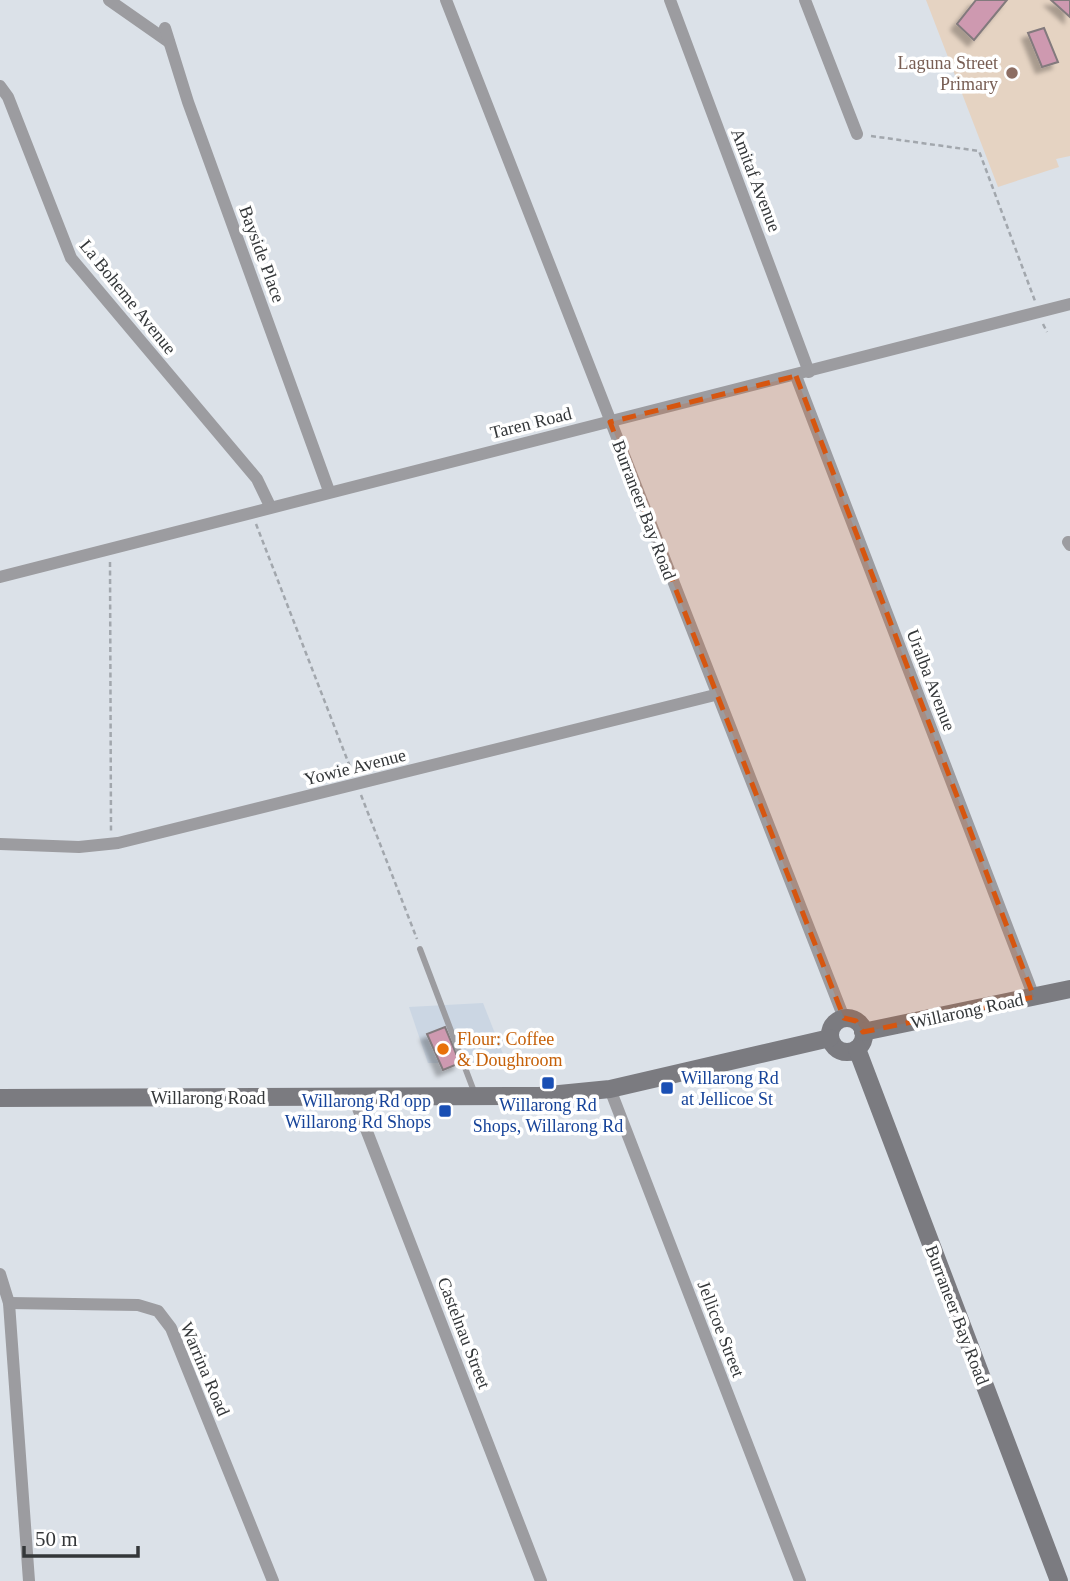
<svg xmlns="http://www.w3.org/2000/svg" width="1070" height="1581" font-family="'Times New Roman',serif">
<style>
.built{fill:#cbd6e3}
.education{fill:#e5d3c2}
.building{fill:#ce99b0;stroke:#837a7d;stroke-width:2;filter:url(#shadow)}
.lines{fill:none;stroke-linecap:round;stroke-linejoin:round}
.path{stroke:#a2a7ad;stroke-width:2.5;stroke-dasharray:5 3.5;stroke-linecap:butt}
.lane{stroke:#9c9ca0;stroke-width:6}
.street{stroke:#9c9ca0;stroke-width:12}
.secondary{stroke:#7b7b80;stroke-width:18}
.marked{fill:#d65610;fill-opacity:0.2;stroke:#d65610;stroke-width:5;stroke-dasharray:14 9;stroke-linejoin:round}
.education-dot{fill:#8d6e63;stroke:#fff;stroke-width:2.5}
.food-dot{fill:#e8710a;stroke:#fff;stroke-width:2.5}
.transit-dot{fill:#1a4fb4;stroke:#fff;stroke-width:2.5}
.labels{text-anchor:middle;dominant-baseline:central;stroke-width:7;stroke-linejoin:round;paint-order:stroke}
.education-label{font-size:18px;fill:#785e54;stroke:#fff;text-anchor:end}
.street-label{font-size:18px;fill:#343739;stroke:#fff}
.food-label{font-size:18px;fill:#c56008;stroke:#fff;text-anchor:start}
.transit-label{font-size:18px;fill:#164399;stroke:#fff;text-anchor:start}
</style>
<defs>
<filter id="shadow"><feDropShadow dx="-6" dy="6" stdDeviation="2" flood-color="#0004"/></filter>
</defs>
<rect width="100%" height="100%" fill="#dbe1e8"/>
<path class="built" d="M483,1003L507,1064L428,1063L409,1007Z"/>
<path class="education" d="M926,0H1070V156L1056,159L1059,167L998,187Z"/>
<g class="building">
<path d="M976,0H1007L974,40L957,24Z"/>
<path d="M1051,0H1070V17Z"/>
<path d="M1044,28L1058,62L1042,67L1028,33Z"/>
<path d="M445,1027L460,1063L443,1070L427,1034Z"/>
</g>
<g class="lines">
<g class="path">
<path d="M871,136L979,151L1035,301"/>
<path d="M1043,324L1047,332"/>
<path d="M256,524L352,772"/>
<path d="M110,562L111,832"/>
<path d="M361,795L417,939"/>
</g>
<path class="lane" d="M420,949L475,1094"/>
<g class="street">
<path d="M109,0L169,42"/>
<path d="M446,0L844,1018"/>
<path d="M670,0L809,372"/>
<path d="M805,0L857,134"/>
<path d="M165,28L188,102L329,491"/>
<path d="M0,86L8,97L71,258L257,479L270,506"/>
<path d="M796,376L1034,997"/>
<path d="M1068,542L1070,545"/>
<path d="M0,577L1070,304"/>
<path d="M0,844L79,847L118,843L715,695"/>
<path d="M610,1089L800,1581"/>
<path d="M354,1098L541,1581"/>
<path d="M0,1274L9,1303L29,1581"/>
<path d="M9,1303L138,1305L158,1311L171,1328L273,1581"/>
</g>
<g class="secondary">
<circle cx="847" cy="1035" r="17"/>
<path d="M863,1032L1070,989"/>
<path d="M857,1049L1059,1581"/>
<path d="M0,1098L539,1096L610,1089L830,1038"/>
</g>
</g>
<path class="marked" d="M796,376L1034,997L863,1032L856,1021L844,1018L610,422Z"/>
<circle class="education-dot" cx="1012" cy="73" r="7"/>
<circle class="food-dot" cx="443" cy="1049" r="7"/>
<g class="transit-dot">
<rect x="541" y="1076" width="14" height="14" rx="3.5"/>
<rect x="660" y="1081" width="14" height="14" rx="3.5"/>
<rect x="438" y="1104" width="14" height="14" rx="3.5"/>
</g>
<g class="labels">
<g class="education-label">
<text x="998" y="63">Laguna Street<tspan x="998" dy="21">Primary</tspan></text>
</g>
<g class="street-label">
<text transform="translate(756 180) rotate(69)">Amitaf Avenue</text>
<text transform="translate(262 254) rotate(70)">Bayside Place</text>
<text transform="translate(128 297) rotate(51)">La Boheme Avenue</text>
<text transform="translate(531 423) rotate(-14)">Taren Road</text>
<text transform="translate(644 510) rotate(69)">Burraneer Bay Road</text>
<text transform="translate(931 680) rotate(69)">Uralba Avenue</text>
<text transform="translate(355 767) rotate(-14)">Yowie Avenue</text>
<text transform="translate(967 1011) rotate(-12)">Willarong Road</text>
<text x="208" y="1098">Willarong Road</text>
<text transform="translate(957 1315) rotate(69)">Burraneer Bay Road</text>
<text transform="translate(721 1329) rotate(69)">Jellicoe Street</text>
<text transform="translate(464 1333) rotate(69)">Castelnau Street</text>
<text transform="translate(205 1369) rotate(67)">Warrina Road</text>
</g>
<g class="food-label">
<text x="457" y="1039">Flour: Coffee<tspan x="457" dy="21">&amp; Doughroom</tspan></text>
</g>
<g class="transit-label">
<text x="681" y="1078">Willarong Rd<tspan x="681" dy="21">at Jellicoe St</tspan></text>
<text x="431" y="1101" text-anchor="end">Willarong Rd opp<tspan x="431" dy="21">Willarong Rd Shops</tspan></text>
<text x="548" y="1105" text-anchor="middle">Willarong Rd<tspan x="548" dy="21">Shops, Willarong Rd</tspan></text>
</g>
</g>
<path d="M24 1546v10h114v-10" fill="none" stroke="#343739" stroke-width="3.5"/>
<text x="35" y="1546" font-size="21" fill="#343739" stroke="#ffffff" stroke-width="5" paint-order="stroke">50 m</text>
</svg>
